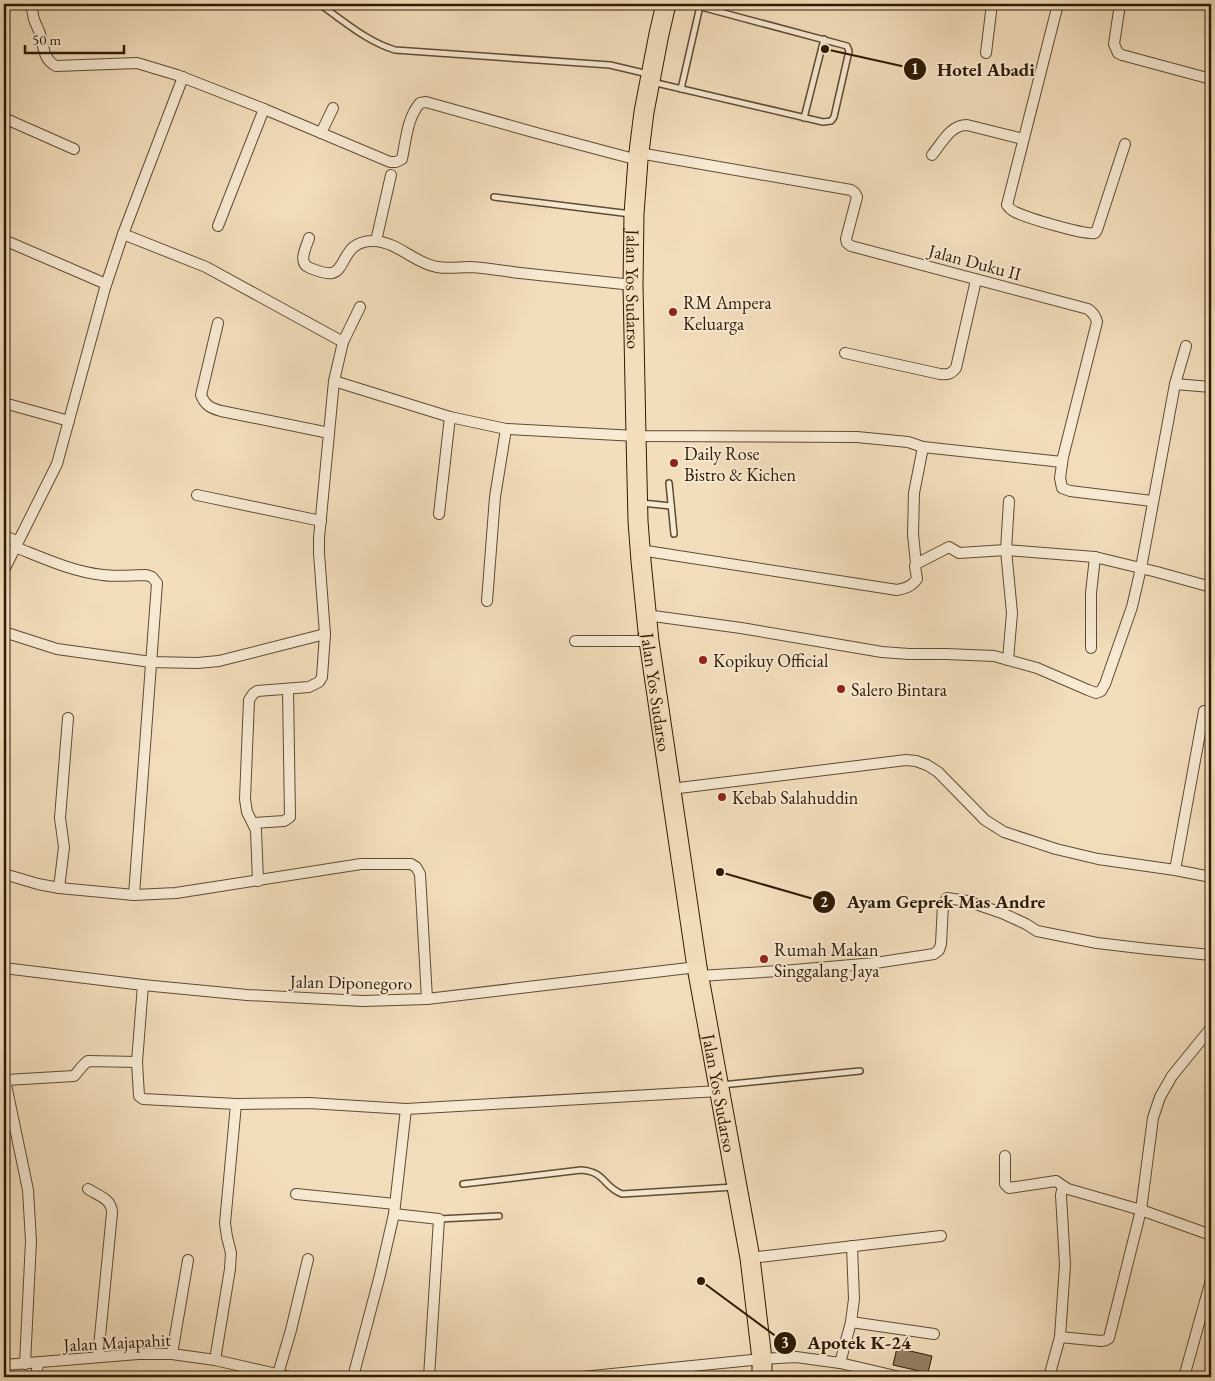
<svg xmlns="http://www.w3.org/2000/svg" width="1215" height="1381" font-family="'EB Garamond',serif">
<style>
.building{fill:#948063;stroke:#2e1b03}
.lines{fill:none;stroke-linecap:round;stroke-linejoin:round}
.lane-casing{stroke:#5f4c31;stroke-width:8}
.street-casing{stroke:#5f4c31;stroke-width:12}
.highway-casing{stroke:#2e1b03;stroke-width:21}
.lane{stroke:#f7ead3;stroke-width:5}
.street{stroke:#f7ead3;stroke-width:10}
.highway{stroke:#f3debc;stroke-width:19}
.poi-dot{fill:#8f2418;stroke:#f7ead3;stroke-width:2}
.labels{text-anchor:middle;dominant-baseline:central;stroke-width:4;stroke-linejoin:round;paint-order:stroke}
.street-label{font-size:18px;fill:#2e1b03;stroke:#f7ead3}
.poi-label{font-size:18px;fill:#2e1b03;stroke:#f7ead3;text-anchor:start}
.leader{fill:none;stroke:#2e1b03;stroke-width:2}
.callout-dot{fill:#2e1b03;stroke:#f7ead3;stroke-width:2}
.mark-label{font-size:15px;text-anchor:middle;font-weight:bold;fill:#fff}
.callout-label{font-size:19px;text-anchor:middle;font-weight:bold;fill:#2e1b03;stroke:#f7ead3;stroke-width:4;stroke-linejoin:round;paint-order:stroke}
</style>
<rect width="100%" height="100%" fill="#f3debc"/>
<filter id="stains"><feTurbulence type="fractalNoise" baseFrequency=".004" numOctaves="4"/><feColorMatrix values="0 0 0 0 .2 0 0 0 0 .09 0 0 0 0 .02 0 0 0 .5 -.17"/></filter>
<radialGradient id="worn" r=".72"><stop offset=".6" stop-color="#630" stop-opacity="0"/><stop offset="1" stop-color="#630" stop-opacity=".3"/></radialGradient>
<path class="building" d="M897,1348L932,1356L928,1373L893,1365Z"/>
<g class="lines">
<g class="lane-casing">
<g id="lane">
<path d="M319,4C343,20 367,42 395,50L610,65L648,74"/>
<path d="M652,82L823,122L831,121L834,117L849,51L847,46L690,4"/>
<path d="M681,89L700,6"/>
<path d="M804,118L824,39"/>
<path d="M494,197L631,214"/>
<path d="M669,483L674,534"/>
<path d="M642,503L671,506"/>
<path d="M721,1085L860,1071"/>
<path d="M463,1184L581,1170C606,1172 602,1186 622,1194L734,1187"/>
<path d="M439,1219L499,1216"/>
</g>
</g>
<g class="street-casing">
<g id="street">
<path d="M32,4C32,16 34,20 39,31C44,44 42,59 56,66L137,63L177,75L264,109L390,162H396L402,159C406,140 407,118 420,103L426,102L540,134L638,160"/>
<path d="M1058,4L1007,205C1009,208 1011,210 1015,212C1028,218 1083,235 1095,233L1097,230L1125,144"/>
<path d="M1120,4L1114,44L1118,53L1122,55L1211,79"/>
<path d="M986,53L992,4"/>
<path d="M4,118L74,149"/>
<path d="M321,133L333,108"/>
<path d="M639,153L851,190L855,193L857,197L846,239L847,243L851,246L1088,309C1093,313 1096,316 1097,322L1063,457L1060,478L1062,488L1070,491L1152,501"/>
<path d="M932,155C942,143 950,125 967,125L1023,139"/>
<path d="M218,226L264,109"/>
<path d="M123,234L206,267L343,342"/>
<path d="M309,238C306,248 297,263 310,268C315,270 327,274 332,273C347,270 342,240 374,241C398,242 414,263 437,267C448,269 460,267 471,267C487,268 504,271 520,273C558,277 596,281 633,285"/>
<path d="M4,240L106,284"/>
<path d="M376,241L391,175"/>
<path d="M218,323L201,395C205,405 210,408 221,411L329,433"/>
<path d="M845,353L940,374C948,375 951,374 956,368L976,280"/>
<path d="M334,381L450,417L506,429L636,436L857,437L908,442L923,447L1062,462"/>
<path d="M1175,384L1211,387"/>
<path d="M4,403L69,421"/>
<path d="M197,495L321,521"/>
<path d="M439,514L450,417"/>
<path d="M4,536L17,541"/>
<path d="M15,547C43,558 73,572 103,575C117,577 132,575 146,575L152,577L157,583L134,895"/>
<path d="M640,550L897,590C906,588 911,587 917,579L915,566L916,564L949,547L959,553L1006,550L1095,557L1157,572L1211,587"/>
<path d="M916,564L913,534L914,493L923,447"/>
<path d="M4,570L57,464L105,288L123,234L183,77"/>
<path d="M487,601L495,497L506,429"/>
<path d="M646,615L741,628L882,652L909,654H946L994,656L1037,668L1088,690L1096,693L1101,691L1105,684L1132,607L1141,568L1175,384L1186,346"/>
<path d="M4,632L57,649L151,662L197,663L219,661L325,634"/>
<path d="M575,641H649"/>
<path d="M1091,648V593L1095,557"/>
<path d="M1008,660L1012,613L1006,550L1009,501"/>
<path d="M671,789L906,760L916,761L927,765L938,772L985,820L1004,832L1056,849L1098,859L1175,870L1211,877"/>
<path d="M253,823L284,821L290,817L288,689"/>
<path d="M1175,870L1204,711"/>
<path d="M4,874L38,884L59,888L134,895L176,893L361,864H411L416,867L420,874L427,999"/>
<path d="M258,881L256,830L247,812L245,799L249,700L253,694L257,691L309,687L319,682L322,677L325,634L319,553V538L334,381L343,342L360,307"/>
<path d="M59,888L64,847L60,818L68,718"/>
<path d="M4,968L143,985L247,995L363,1001L427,999L697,967"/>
<path d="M699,976L794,970L875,963L934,954L939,950L941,944L943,904L947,898L967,901L1002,913L1026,924L1037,931L1097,943L1148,949L1211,955"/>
<path d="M143,985L137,1062L139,1096L143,1099L236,1104L309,1103L406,1109L719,1091"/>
<path d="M4,1075L28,1190L31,1241L25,1364"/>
<path d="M6,1080L74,1076C79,1071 82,1065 88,1061L137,1062"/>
<path d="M1005,1156V1184L1009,1188L1056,1181L1063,1186"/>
<path d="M88,1189C99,1196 112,1199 112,1213L98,1357"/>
<path d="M296,1194L395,1204"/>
<path d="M394,1214L439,1219L429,1377"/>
<path d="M750,1258L941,1236"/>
<path d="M851,1322L934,1334"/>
<path d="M1060,1337L1101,1341L1106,1340L1109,1338L1141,1210L1153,1118L1160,1097L1172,1076L1211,1028"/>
<path d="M172,1354L188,1260"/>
<path d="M215,1360L230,1269L231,1253L227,1237L225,1223L236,1104"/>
<path d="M840,1363L851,1322L854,1299L852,1246"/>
<path d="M4,1365L138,1354H172L215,1360L290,1377"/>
<path d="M278,1374L291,1330L308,1259"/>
<path d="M36,1377L38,1363"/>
<path d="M353,1377L380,1275L394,1214L406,1109"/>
<path d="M582,1377L762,1359L796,1357L840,1363L900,1377"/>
<path d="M1049,1377L1060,1337L1065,1265L1061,1195L1063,1186L1068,1189L1141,1210L1211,1235"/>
<path d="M1184,1377L1211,1280"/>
</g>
</g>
<g class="highway-casing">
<g id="highway">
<path id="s1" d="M666,4L659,34L644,112L638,160L634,214L633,285L636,436L638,521L641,561L649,641L697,967L750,1258L762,1359V1377"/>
</g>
</g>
<use href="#lane" class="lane"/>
<use href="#street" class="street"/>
<use href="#highway" class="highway"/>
</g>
<g class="poi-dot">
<circle cx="673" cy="312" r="5"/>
<circle cx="674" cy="463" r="5"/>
<circle cx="703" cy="660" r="5"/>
<circle cx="841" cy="689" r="5"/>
<circle cx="722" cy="797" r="5"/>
<circle cx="764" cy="959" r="5"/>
</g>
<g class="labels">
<g class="street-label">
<text transform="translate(975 262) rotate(15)">Jalan Duku II</text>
<text stroke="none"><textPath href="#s1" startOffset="288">Jalan Yos Sudarso</textPath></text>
<text stroke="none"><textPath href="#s1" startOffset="692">Jalan Yos Sudarso</textPath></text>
<text transform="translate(351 982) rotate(1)">Jalan Diponegoro</text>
<text stroke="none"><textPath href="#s1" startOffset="1098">Jalan Yos Sudarso</textPath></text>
<text transform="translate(117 1342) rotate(-3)">Jalan Majapahit</text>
</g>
<g class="poi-label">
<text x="683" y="302">RM Ampera<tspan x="683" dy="21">Keluarga</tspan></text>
<text x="684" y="453">Daily Rose<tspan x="684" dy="21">Bistro &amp; Kichen</tspan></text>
<text x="713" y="660">Kopikuy Official</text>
<text x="851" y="689">Salero Bintara</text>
<text x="732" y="797">Kebab Salahuddin</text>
<text x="774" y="949">Rumah Makan<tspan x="774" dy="21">Singgalang Jaya</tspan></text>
</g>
</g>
<path class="leader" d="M825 49L915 69M720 872L824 902M701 1281L785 1343"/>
<g class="callout-dot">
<circle cx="825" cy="49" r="5"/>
<circle cx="720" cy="872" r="5"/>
<circle cx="701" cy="1281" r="5"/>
<circle cx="915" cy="69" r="12"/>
<circle cx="824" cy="902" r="12"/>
<circle cx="785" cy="1343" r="12"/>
</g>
<g class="mark-label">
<text x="915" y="74">1</text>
<text x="824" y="907">2</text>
<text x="785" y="1348">3</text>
</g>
<g class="callout-label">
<text x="986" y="76">Hotel Abadi</text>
<text x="946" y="908">Ayam Geprek Mas Andre</text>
<text x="859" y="1349">Apotek K-24</text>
</g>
<rect width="1215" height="1381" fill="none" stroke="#f3debc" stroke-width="20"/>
<rect x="5" y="5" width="1205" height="1371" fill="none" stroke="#2e1b03" stroke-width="2.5"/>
<rect x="10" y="10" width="1195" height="1361" fill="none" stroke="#2e1b03"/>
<path d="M25 45v8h99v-8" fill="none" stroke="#2e1b03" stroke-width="2.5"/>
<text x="32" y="45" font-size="15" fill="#2e1b03" stroke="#f7ead3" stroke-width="4" paint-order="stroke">50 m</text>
<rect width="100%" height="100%" filter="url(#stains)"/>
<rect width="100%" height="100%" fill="url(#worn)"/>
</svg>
